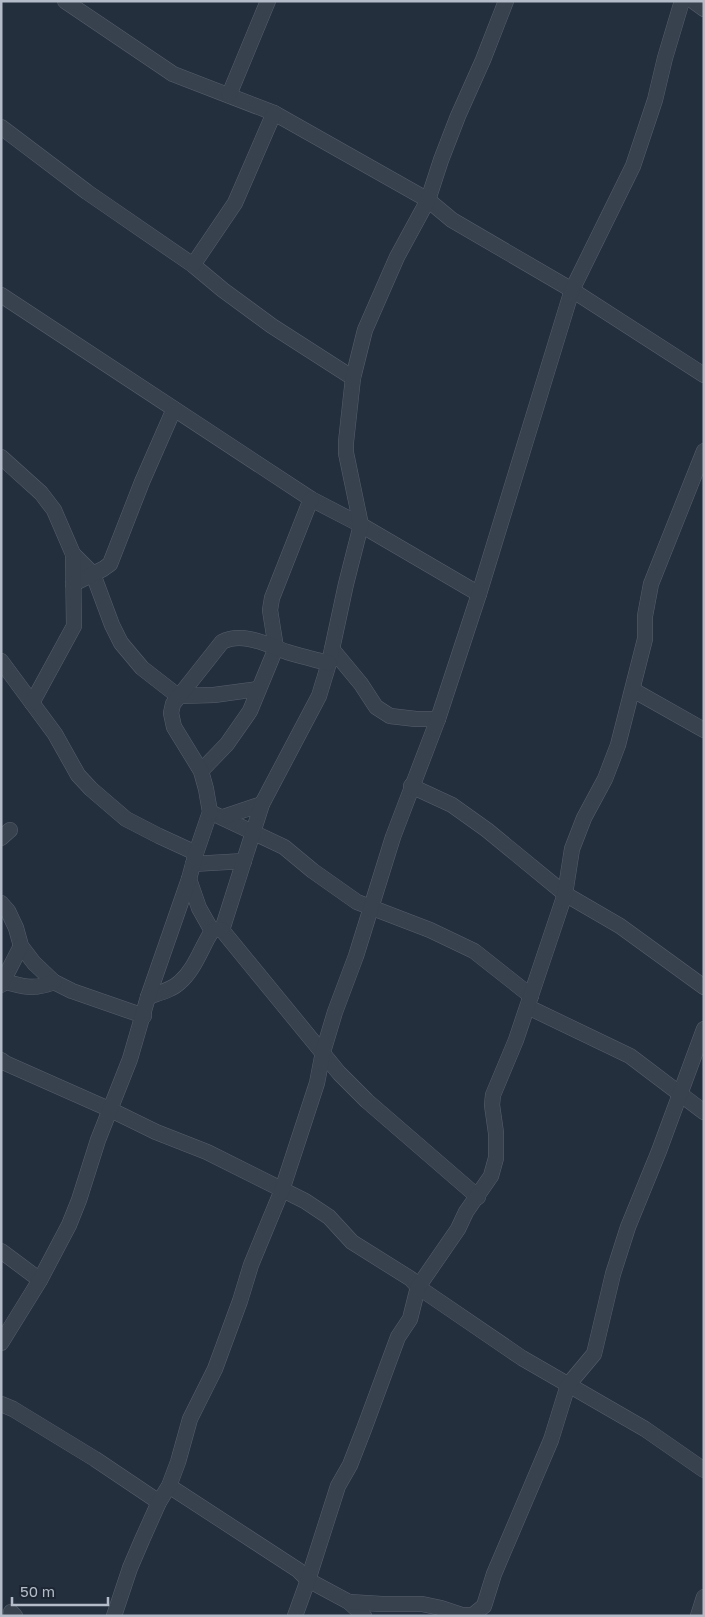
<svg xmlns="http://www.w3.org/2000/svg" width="705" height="1617" font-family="'Golos Text',sans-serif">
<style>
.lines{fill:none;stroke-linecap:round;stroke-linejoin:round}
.minor-casing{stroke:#565f6c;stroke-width:16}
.minor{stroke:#38414e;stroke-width:15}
</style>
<rect width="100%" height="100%" fill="#242f3e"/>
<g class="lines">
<g class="minor-casing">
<g id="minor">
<path d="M65,1L173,74L274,113L428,200L452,220L572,290L704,375"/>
<path d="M693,1L704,9"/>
<path d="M229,95L268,1"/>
<path d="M1,127L87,192L193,265L223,290L272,326L353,378"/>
<path d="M193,265L235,203L274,113"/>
<path d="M1,295L311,499L361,525L479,594"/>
<path d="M1,457L41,493L54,510L73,554L93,574L112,625L121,643L142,668L178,696L214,695L258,689"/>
<path d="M73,584L103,569L110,564L142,482L174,409"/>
<path d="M332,649L361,684L376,707L390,716L416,719H438"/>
<path d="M1,661L55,734L78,775L91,789L126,819L159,836L196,853"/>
<path d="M633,690L704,730"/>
<path d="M32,703L74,626L73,554"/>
<path d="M201,771L227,744L250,711L276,648L270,610L272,598L311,499"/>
<path d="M411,786L452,805L487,830L565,894L620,926L704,987"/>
<path d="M210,812L284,847L313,871L357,902L430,930L474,951L531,996"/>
<path d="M223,817L262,804"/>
<path d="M1,838L10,830"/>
<path d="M193,864L244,861"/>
<path d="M189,879L199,908L212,931"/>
<path d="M1,903L8,911L16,928L21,946L34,963L54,982L72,991L144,1016"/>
<path d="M222,930L262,804L319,696L329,663L346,584L361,525L346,453V442L353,378L365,330L397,257L428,200L441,160L458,116L483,60L506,1"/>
<path d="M222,930L339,1073L367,1101L478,1197"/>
<path d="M3,981C23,987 35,990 54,982"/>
<path d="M1,985L21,946"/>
<path d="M148,997C159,993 172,990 180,982C195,969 201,948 212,931L217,929L222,930"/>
<path d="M528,1007L630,1056L704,1112"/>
<path d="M1,1060L5,1063L111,1110L156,1132L207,1152L305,1201L329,1217L352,1242L411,1279L418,1287L522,1358L645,1429L704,1470"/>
<path d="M1,1251L40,1280"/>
<path d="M1,1343L40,1280L69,1225L79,1200L98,1140L130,1059L148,997L189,879L196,853L210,812L206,789L201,771L174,727L171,713L173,704L222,642C242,631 268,645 287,652C301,656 315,660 329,663"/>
<path d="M1,1404L13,1409L95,1459L159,1502"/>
<path d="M169,1486L298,1570L308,1580L349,1602L364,1616"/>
<path d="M349,1602L382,1604H422L441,1608L462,1615H473L484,1606L494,1574L551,1440L568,1385L594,1354L613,1274L628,1227L659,1151L704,1029"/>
<path d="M11,1612L15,1616"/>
<path d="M114,1616L130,1568L142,1540L159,1502L169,1486L178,1462L190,1419L215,1369L240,1301L251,1265L282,1190L317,1083L323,1052L335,1012L356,956L393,837L438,719L479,594L572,290L633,166L655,100L665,58L682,1"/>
<path d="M295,1616L308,1580L338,1486L350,1465L364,1429L398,1337L410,1319L418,1287L458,1229L466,1212L491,1176L496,1158V1133L492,1105L493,1095L516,1040L559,912L565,894L572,849L584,818L605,779L618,745L645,639V616L651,584L704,451"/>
<path d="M698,1616L704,1597"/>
</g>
</g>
<use href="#minor" class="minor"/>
</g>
<rect width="705" height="1617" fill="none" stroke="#b4bcc9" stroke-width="5"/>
<path d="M12 1597v8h96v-8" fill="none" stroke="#b4bcc9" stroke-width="2.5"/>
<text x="20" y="1597" font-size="15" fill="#b4bcc9" stroke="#1d2633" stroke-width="4" paint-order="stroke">50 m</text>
</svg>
